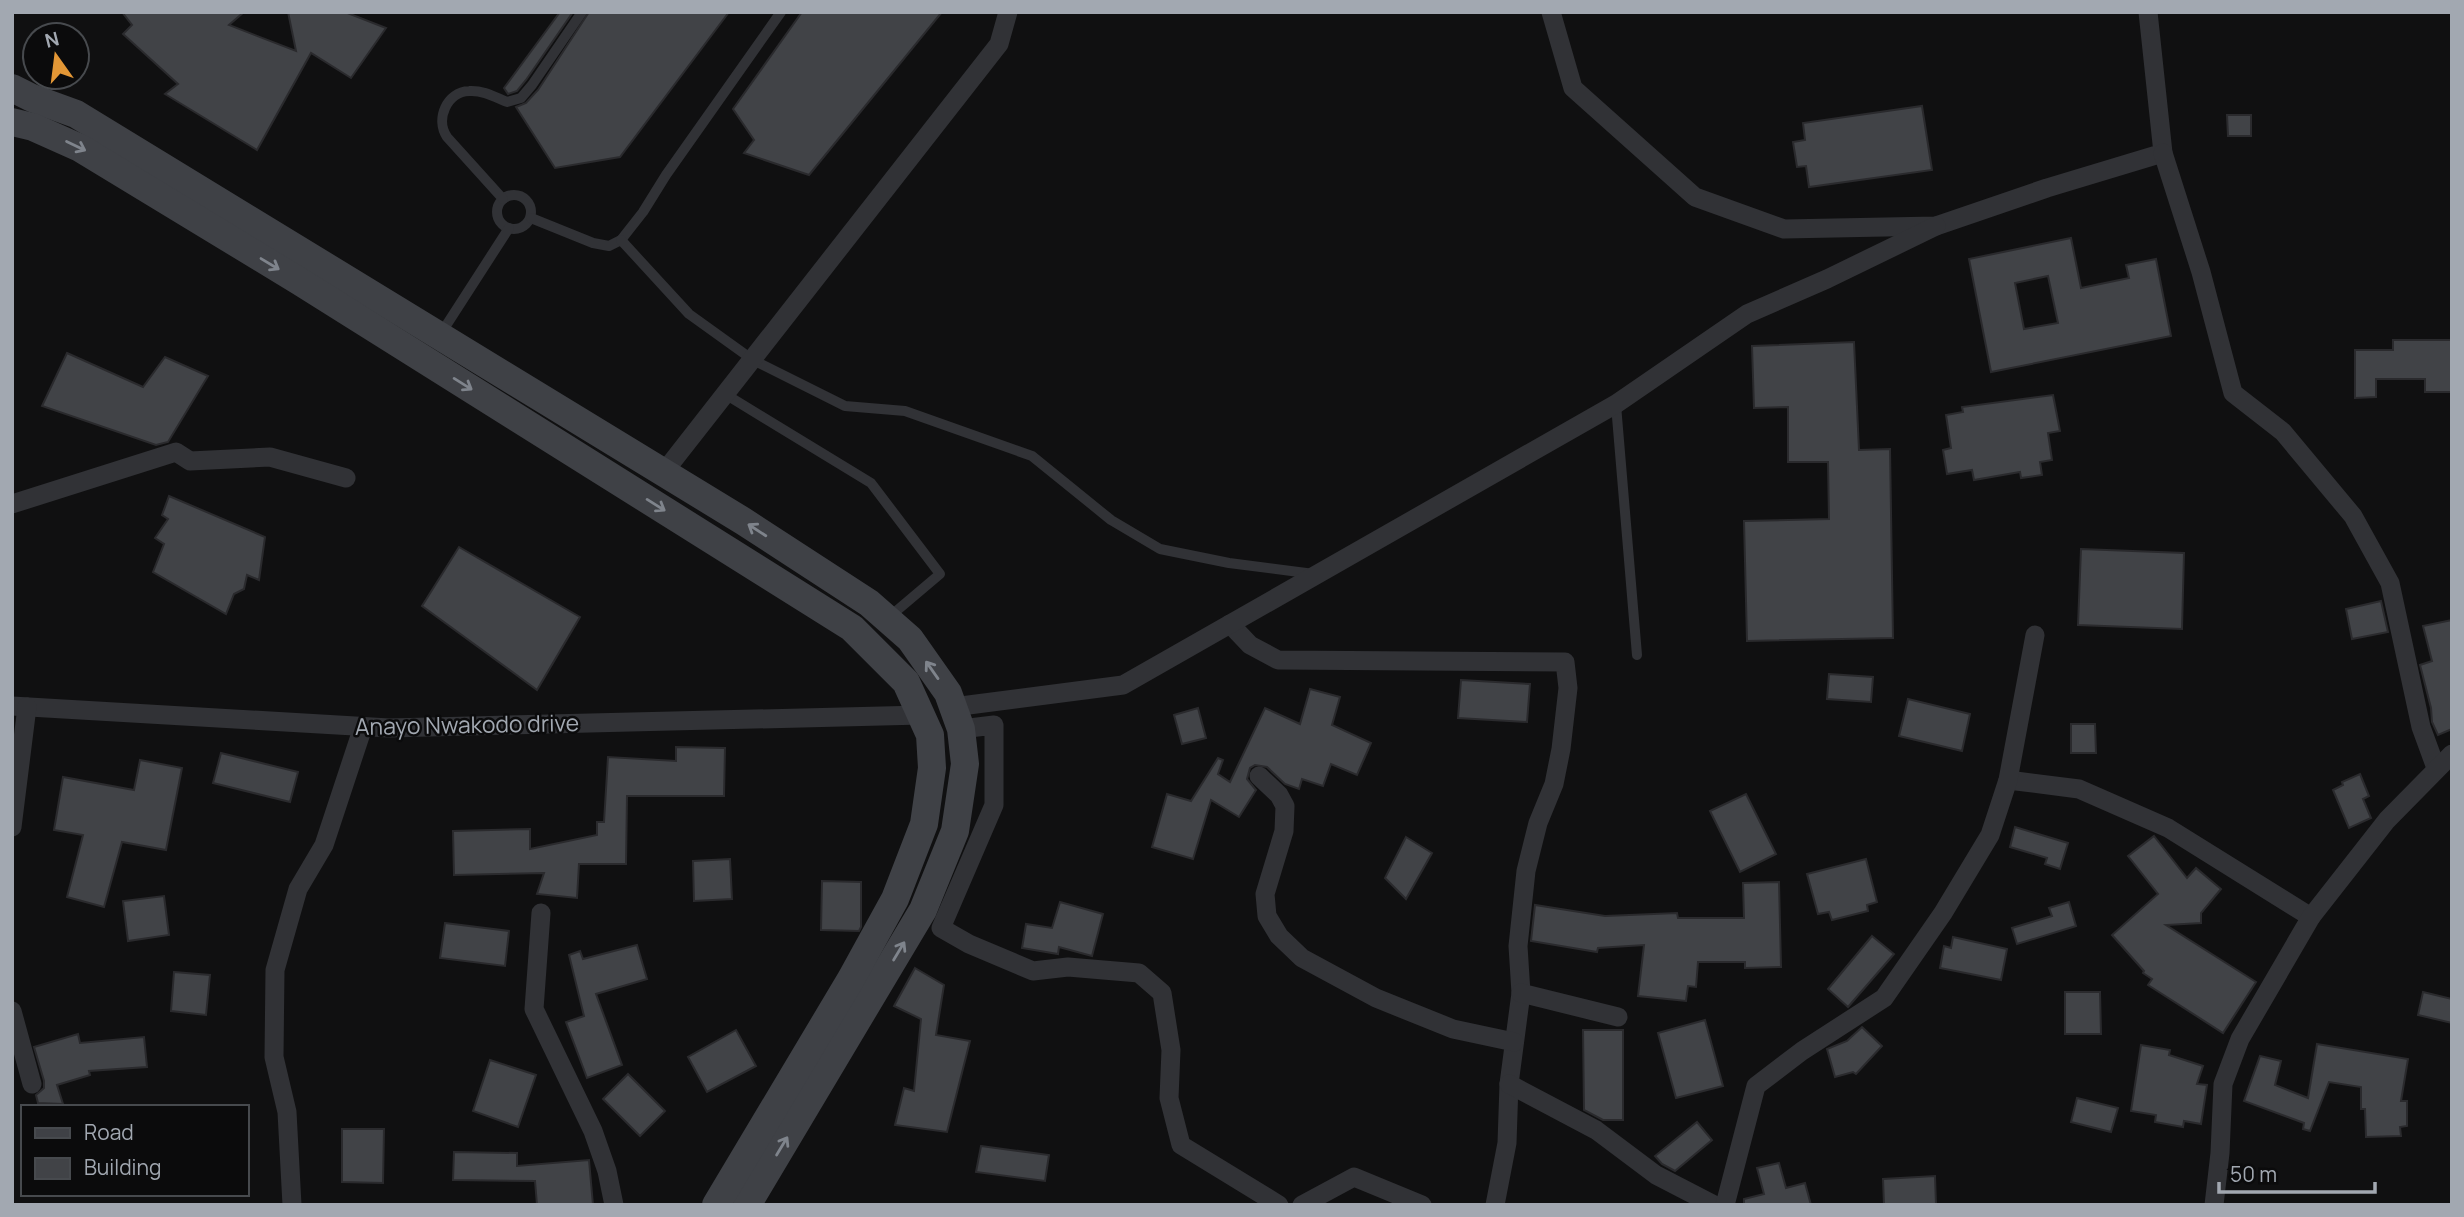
<svg xmlns="http://www.w3.org/2000/svg" width="2464" height="1217" font-family="Manrope,sans-serif">
<style>
.building{fill:#414347;stroke:#2a2a2d;stroke-width:2;fill-rule:evenodd}
.lines{fill:none;stroke-linecap:round;stroke-linejoin:round}
.lane{stroke:#313236;stroke-width:10}
.street{stroke:#313236;stroke-width:19}
.secondary{stroke:#3f4146;stroke-width:28}
.oneway{stroke:#7f848c}
.labels{text-anchor:middle;dominant-baseline:central;stroke-width:5;stroke-linejoin:round;paint-order:stroke}
.street-label{font-size:23px;fill:#a2a8b1;stroke:#0b0b0c}
</style>
<rect width="100%" height="100%" fill="#101011"/>
<g class="building">
<path d="M122,12H244L229,25L296,51L288,12H345L386,28L351,78L311,53L257,150L165,94L178,84L123,34L132,25Z"/>
<path d="M560,12H573L526,80L517,91L508,94L504,88Z"/>
<path d="M589,12H729L620,157L555,168L516,107L526,103L538,90Z"/>
<path d="M802,12H942L809,175L744,153L754,140L733,109Z"/>
<path d="M1922,106L1932,170L1809,187L1806,166L1797,167L1793,142L1805,140L1803,123Z"/>
<path d="M2227,115H2251V136H2228Z"/>
<path d="M2071,238L2081,288L2129,278L2126,265L2156,259L2171,336L1991,372L1969,259ZM2048,276L2058,323L2024,329L2015,283Z"/>
<path d="M2393,340H2452V392H2425V379H2376V397L2355,398V350H2393Z"/>
<path d="M1854,342L1859,450L1890,449L1893,638L1747,641L1744,521L1829,519L1828,462H1788V407L1754,408L1752,346Z"/>
<path d="M67,353L143,387L165,357L208,376L168,442L156,445L42,406Z"/>
<path d="M2053,395L2060,431L2048,433L2052,460L2040,462L2042,475L2021,478L2020,472L1974,480L1972,470L1947,474L1943,450L1951,448L1946,415L1963,412L1962,407Z"/>
<path d="M169,496L265,537L259,580L247,575L244,589L234,594L226,614L153,572L164,544L155,538L168,519L162,515Z"/>
<path d="M459,547L580,617L537,690L422,606Z"/>
<path d="M2081,549L2184,553L2182,629L2078,625Z"/>
<path d="M2381,601L2388,632L2352,639L2346,609Z"/>
<path d="M2452,620V729L2438,735L2432,722L2431,708L2420,665L2432,661L2423,626Z"/>
<path d="M1829,674L1873,677L1871,702L1827,699Z"/>
<path d="M1461,680L1530,684L1527,722L1458,718Z"/>
<path d="M1310,689L1340,697L1332,725L1371,743L1357,775L1331,764L1323,786L1302,779L1299,789L1285,784L1267,767L1255,765L1250,768L1247,779L1256,790L1239,817L1211,800L1193,859L1152,847L1167,794L1191,801L1218,758L1223,760L1218,774L1230,782L1265,708L1300,724Z"/>
<path d="M1908,699L1970,714L1962,751L1899,736Z"/>
<path d="M1198,708L1206,738L1182,744L1174,715Z"/>
<path d="M2071,724H2095L2096,753H2071Z"/>
<path d="M676,747L725,748L724,796H627L626,864H579L577,898L537,894L544,873L454,875L453,831L530,829V849L597,835V822H604L608,757L676,761Z"/>
<path d="M221,753L298,772L290,802L213,783Z"/>
<path d="M140,760L182,768L166,850L122,842L104,907L67,897L83,835L54,830L63,777L134,790Z"/>
<path d="M2360,774L2369,796L2363,799L2371,818L2349,828L2333,790L2343,785L2342,782Z"/>
<path d="M1746,794L1776,854L1740,872L1710,811Z"/>
<path d="M2015,827L2068,843L2060,869L2045,864L2047,858L2010,847Z"/>
<path d="M2154,836L2187,878L2196,868L2221,889L2201,913V923L2166,925L2256,982L2223,1033L2148,985L2152,979L2143,973L2144,971L2112,935L2158,894L2128,856Z"/>
<path d="M1406,837L1432,853L1406,899L1385,878Z"/>
<path d="M730,859L732,899L694,901L693,861Z"/>
<path d="M1866,859L1877,902L1867,905L1868,911L1832,920L1829,912L1818,914L1807,874Z"/>
<path d="M822,881L861,882V927L859,931L821,930Z"/>
<path d="M1779,882L1781,967L1745,968V962H1698L1696,987L1688,986L1686,1001L1638,996L1644,945L1598,948L1597,952L1531,941L1535,905L1605,916L1677,913L1678,918H1744L1743,883Z"/>
<path d="M164,896L169,935L128,941L123,901Z"/>
<path d="M1060,902L1103,914L1092,956L1059,947L1058,954L1022,948L1026,924L1052,928Z"/>
<path d="M2069,902L2076,926L2017,944L2012,928L2052,916L2049,908Z"/>
<path d="M445,923L509,931L505,966L440,958Z"/>
<path d="M1872,936L1894,954L1848,1007L1828,989Z"/>
<path d="M1953,937L2007,949L2001,980L1940,968L1944,946L1951,948Z"/>
<path d="M637,945L647,979L596,994L622,1065L587,1078L566,1022L584,1016L569,955L580,951L583,959Z"/>
<path d="M915,968L944,985L936,1035L970,1041L947,1132L895,1125L904,1088L914,1091L921,1019L894,1006Z"/>
<path d="M174,972L210,975L206,1015L171,1011Z"/>
<path d="M2065,992H2100L2101,1034H2065Z"/>
<path d="M2423,992L2452,999V1023L2418,1015Z"/>
<path d="M1705,1020L1723,1086L1676,1098L1658,1033Z"/>
<path d="M1862,1027L1882,1046L1856,1074L1853,1072L1835,1077L1827,1049L1847,1041Z"/>
<path d="M736,1030L756,1066L707,1092L688,1057Z"/>
<path d="M1583,1030H1623V1120H1603L1584,1110Z"/>
<path d="M78,1034L80,1043L144,1037L147,1067L89,1071L90,1075L57,1085L63,1104L38,1103L36,1095L44,1088V1081L34,1047Z"/>
<path d="M2317,1044L2408,1059L2401,1101H2407V1126L2400,1127L2401,1136L2366,1137L2365,1109H2361V1087L2329,1082L2310,1131L2303,1129L2304,1123L2244,1101L2260,1056L2281,1061L2275,1085L2308,1098Z"/>
<path d="M2141,1045L2170,1050L2169,1055L2203,1066L2197,1084L2207,1085L2201,1124L2184,1121L2183,1127L2155,1122L2156,1115L2131,1111Z"/>
<path d="M490,1060L536,1075L518,1127L473,1111Z"/>
<path d="M628,1074L665,1111L640,1136L603,1099Z"/>
<path d="M2077,1098L2118,1108L2111,1132L2071,1122Z"/>
<path d="M1697,1122L1712,1140L1675,1171L1662,1164L1655,1156Z"/>
<path d="M342,1129H384L383,1183L342,1182Z"/>
<path d="M981,1146L1049,1155L1045,1181L976,1172Z"/>
<path d="M454,1152L517,1153V1166L589,1160L593,1205H537L535,1181L453,1180Z"/>
<path d="M1779,1163L1786,1188L1805,1183L1811,1205H1744V1199L1764,1194L1757,1168Z"/>
<path d="M1935,1176L1936,1205H1884L1883,1179Z"/>
</g>
<g class="lines">
<g class="lane">
<circle cx="514" cy="212" r="17"/>
<path d="M503,199L447,137C435,119 447,92 469,91C483,90 495,97 507,102L521,98L532,85L582,12"/>
<path d="M531,218L593,243L609,246L621,240L643,212L666,175L781,12"/>
<path d="M621,240L689,314L753,360L845,406L905,411L1032,456L1111,520L1160,549L1229,563L1314,574"/>
<path d="M440,335L509,228"/>
<path d="M725,394L871,483L940,574L888,618"/>
<path d="M1616,405L1637,655"/>
</g>
<g class="street">
<path d="M1551,12L1573,88L1695,197L1784,229L1936,226L2047,188L2163,153L2148,12"/>
<path d="M2163,153L2201,272L2233,393L2283,432L2353,516L2390,583L2421,727L2436,768"/>
<path d="M664,472L999,44L1008,12"/>
<path d="M12,504L176,452L190,461L270,457L346,478"/>
<path d="M1230,624L1250,645L1278,660L1565,662L1568,688L1561,749L1554,784L1538,823L1526,871L1518,946L1521,993L1509,1084L1507,1143L1495,1205"/>
<path d="M12,706L389,728L922,715"/>
<path d="M953,707L1123,685L1616,404L1747,314L1827,279L1936,226"/>
<path d="M961,729L994,725V805L941,928L969,944L1033,971L1068,967L1139,973L1162,993L1171,1050L1169,1098L1181,1145L1279,1205"/>
<path d="M1259,776L1279,795L1285,806L1284,831L1265,894L1267,916L1279,936L1302,958L1376,998L1453,1029L1514,1042"/>
<path d="M2008,780L2079,789L2168,828L2311,917"/>
<path d="M12,827L27,707"/>
<path d="M541,913L534,1009L593,1131L607,1171L614,1205"/>
<path d="M1521,993L1618,1017"/>
<path d="M12,1011L32,1084"/>
<path d="M1509,1084L1596,1130L1656,1175L1714,1205"/>
<path d="M292,1205L287,1112L274,1057L275,970L298,889L324,845L363,727"/>
<path d="M1302,1205L1354,1177L1422,1205"/>
<path d="M1725,1205L1756,1086L1802,1051L1884,998L1943,913L1990,835L2008,780L2035,635"/>
<path d="M2214,1205L2220,1153L2223,1084L2240,1039L2311,917L2387,820L2452,754"/>
</g>
<g class="secondary">
<path d="M12,88L32,98L76,114L743,521L869,603L910,639L948,693L961,729L965,764L955,831L923,910L747,1205"/>
<path d="M12,122L33,127L80,148L299,281L852,628L906,682L930,735L932,768L924,824L895,899L851,979L716,1205"/>
</g>
</g>
<defs><path id="oneway-shaft" d="M-6 0H5M1.5-3L5.5 0L1.5 3" fill="none" stroke-width="1.6" stroke-linecap="round" stroke-linejoin="round" transform="scale(1.75)"/></defs>
<g class="oneway">
<use href="#oneway-shaft" transform="translate(76 146) rotate(26)"/>
<use href="#oneway-shaft" transform="translate(270 264) rotate(31)"/>
<use href="#oneway-shaft" transform="translate(463 384) rotate(32)"/>
<use href="#oneway-shaft" transform="translate(656 505) rotate(32)"/>
<use href="#oneway-shaft" transform="translate(757 530) rotate(-147)"/>
<use href="#oneway-shaft" transform="translate(932 670) rotate(-125)"/>
<use href="#oneway-shaft" transform="translate(899 951) rotate(-59)"/>
<use href="#oneway-shaft" transform="translate(782 1146) rotate(-59)"/>
</g>
<g class="labels">
<g class="street-label">
<text transform="translate(467 724) rotate(-1)">Anayo Nwakodo drive</text>
</g>
</g>
<rect width="2464" height="1217" fill="none" stroke="#a2a8b1" stroke-width="28"/>
<rect x="21" y="1105" width="228" height="91" fill="#0b0b0c" stroke="#474a4e" stroke-width="2"/>
<rect x="35" y="1128" width="35" height="10" fill="#3f4146" stroke="#474a4e" stroke-width="2"/>
<text x="84" y="1140" font-size="21" fill="#a2a8b1">Road</text>
<rect x="35" y="1158" width="35" height="21" fill="#414347" stroke="#474a4e" stroke-width="2"/>
<text x="84" y="1175" font-size="21" fill="#a2a8b1">Building</text>
<g transform="translate(56 56) rotate(346)"><circle r="33" fill="#0b0b0c" stroke="#474a4e" stroke-width="2"/>
<path d="M0-5L12 26L0 18L-12 26Z" fill="#e39736"/>
<text y="-10" font-size="19" font-weight="bold" text-anchor="middle" fill="#a2a8b1">N</text>
</g>
<path d="M2219 1182v10h156v-10" fill="none" stroke="#a2a8b1" stroke-width="3.5"/>
<text x="2230" y="1182" font-size="21" fill="#a2a8b1" stroke="#0b0b0c" stroke-width="5" paint-order="stroke">50 m</text>
</svg>
